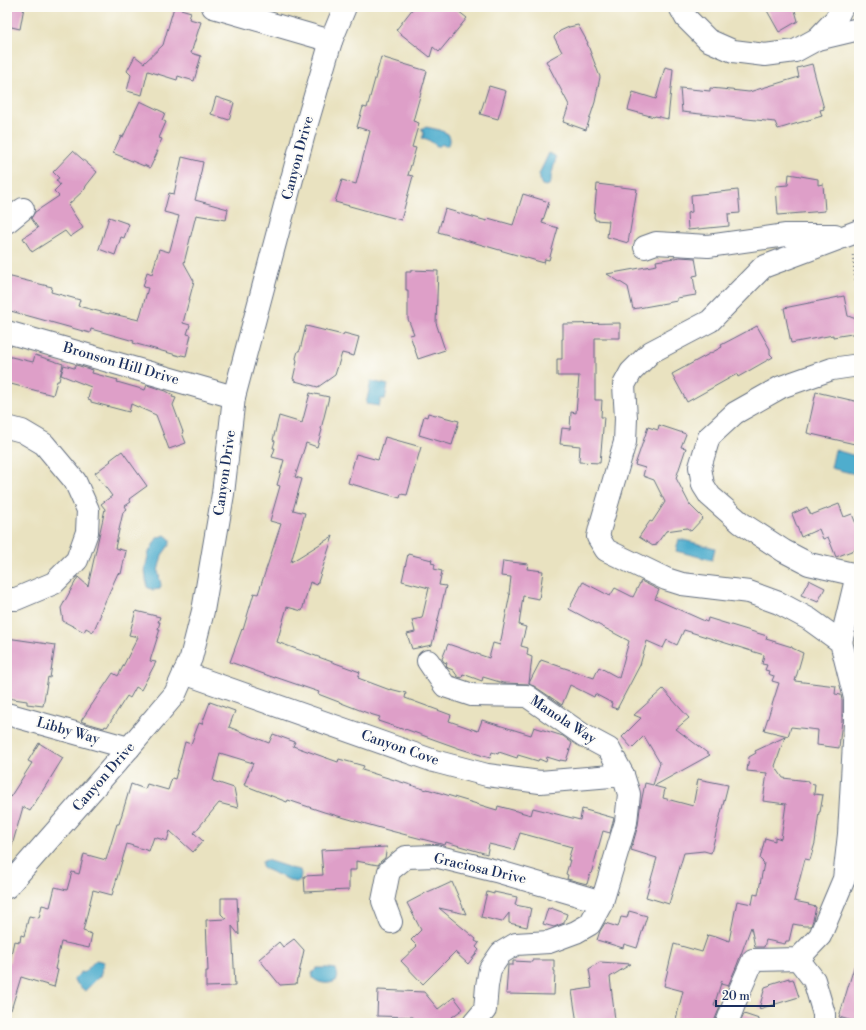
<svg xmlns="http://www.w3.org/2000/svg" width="866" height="1030" font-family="'Libre Bodoni',serif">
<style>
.water{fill:#4fadcd;stroke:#356e96}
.building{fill:#de9fc8}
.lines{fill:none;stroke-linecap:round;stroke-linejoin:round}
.minor-casing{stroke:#636e80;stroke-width:24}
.path{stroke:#636e80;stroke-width:2.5;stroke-dasharray:1 3;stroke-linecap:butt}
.minor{stroke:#fff;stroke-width:22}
.labels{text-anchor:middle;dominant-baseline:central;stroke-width:4;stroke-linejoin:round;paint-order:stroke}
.street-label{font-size:14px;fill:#1b2f5e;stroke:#fdfcf7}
</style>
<rect width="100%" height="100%" fill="#fdfcf7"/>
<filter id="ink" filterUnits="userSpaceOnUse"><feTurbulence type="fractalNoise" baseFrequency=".025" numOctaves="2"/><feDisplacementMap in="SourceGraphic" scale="8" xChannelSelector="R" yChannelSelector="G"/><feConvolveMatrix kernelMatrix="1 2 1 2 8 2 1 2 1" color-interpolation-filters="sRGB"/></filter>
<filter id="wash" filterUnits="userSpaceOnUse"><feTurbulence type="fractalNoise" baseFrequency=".012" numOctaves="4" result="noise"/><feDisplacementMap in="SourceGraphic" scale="16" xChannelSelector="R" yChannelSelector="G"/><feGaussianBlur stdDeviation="0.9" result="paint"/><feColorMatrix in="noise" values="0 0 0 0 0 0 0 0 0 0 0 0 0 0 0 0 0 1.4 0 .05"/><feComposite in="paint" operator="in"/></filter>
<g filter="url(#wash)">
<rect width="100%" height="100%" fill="#e9e2c0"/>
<g class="water">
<path d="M426,127L440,130L448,134L450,138V142L449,144L445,146L442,144L440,146H437L427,139L422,138L424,134L423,130L421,129Z"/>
<path d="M549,153L555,156L556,158L551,177V181L549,185L546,186L542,185C539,180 541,178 539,174Z"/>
<path d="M371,381L388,385L385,399H381L379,406L366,404Z"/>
<path d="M835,450L859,457V475L831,468Z"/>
<path d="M165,535L170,539V544L162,555L158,571L161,585L160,589L153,590L147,587L145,569L149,552L157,538Z"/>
<path d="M679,539L715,548L712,560L676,551Z"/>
<path d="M266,860L288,867L289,868L300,870L301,874L300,880L296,882H294L265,869L262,867V862Z"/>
<path d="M96,960L104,962L100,976L85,991L73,980L81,972L83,973Z"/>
<path d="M317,968H329L335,969C338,973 338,976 337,980C330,985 319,984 313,978L312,973Z"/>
</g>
<g id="blocks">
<g class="building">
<path d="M7,7H24L20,29L7,26Z"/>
<path d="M174,7L191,12L189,19L201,22L191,53L201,56L194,81L178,76L177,80L148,71L142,95L127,91L131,75L127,71L135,56L144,63L163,45Z"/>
<path d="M414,7H453L467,18L439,52L433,47L430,57L396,30Z"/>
<path d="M765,7H794L798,21L779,32Z"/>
<path d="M578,25L588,43H587L600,77L595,102L586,130L563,122L569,105L546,61L562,52L554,37L560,31L569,27Z"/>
<path d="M381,57L427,71L413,121L419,123L412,147L416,148L408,175L413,176L401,220L335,202L342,180L356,184L370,131L357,127L363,107L367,108Z"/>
<path d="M812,64L824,109L820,110L822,116L778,129L775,122L682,112L680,88L710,91V88L721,89L749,92L799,77L797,68Z"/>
<path d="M665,67L673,69L668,119L655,116L654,117L628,110L633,92L656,99Z"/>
<path d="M489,86L506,91L498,119L480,114Z"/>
<path d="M216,97L234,103L229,120L211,114Z"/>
<path d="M140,101L165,113L162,120L166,122L159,138L162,139L156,151H158L150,168L144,165V166L113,153L121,136L123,137Z"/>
<path d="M73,151L97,172L86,186L85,189L68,205L83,228L70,237L65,231L32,252L23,238L38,228L31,218L35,212L59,196L54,191L60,185L56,180L59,178L53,172Z"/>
<path d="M182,157L203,162L200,177H201L195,200L228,209L226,220L196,215L184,263L194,281L183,323L190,325L187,334L191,335L186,356L181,355L180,356L133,343L134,341L91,329L90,333L7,310V276L52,287L51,292L80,300L78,306L109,314V313L139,320L148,288L143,287L147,272L152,274L159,249L169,252L170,250L179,216L164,212L169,193L174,194Z"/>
<path d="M789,174L818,179V185L823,184L825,211L778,215L776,186L788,185Z"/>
<path d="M597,184L637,189L628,243L607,237L609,221L595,220V218H594Z"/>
<path d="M738,190L740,213L728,214L729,226L688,230L687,213L692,212L691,195Z"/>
<path d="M523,194L549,202L542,223L558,228L549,260L545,259L544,263L438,232L445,209L487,221L488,218L513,225Z"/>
<path d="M109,217L129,224L124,238L121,237L115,255L99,249Z"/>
<path d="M680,257L695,258L698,275L693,276L696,295L677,298V301L633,309L628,287L607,274L657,265L656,261Z"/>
<path d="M411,270L438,271L436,323L445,350L418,359L410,335L414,334L408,319V290H406V272H411Z"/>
<path d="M844,296L848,316L856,319L858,333L833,337V335L791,343L784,308Z"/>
<path d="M620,323V338H595V400H602L601,417H604L600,463L579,462L580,446L560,444L562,428L570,429L571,412L576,413L579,376H557V359H562V339H563V324Z"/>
<path d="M306,326L343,335L344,333L359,337L354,356L342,353L335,375L318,387L295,381V380L293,379L297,361L296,358L298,351L300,350Z"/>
<path d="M757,326L770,349V354L773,357L738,377L737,374L687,402L672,374L722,347L721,345Z"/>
<path d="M35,355L63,364L59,381H57L53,395L7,383V356L33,362Z"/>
<path d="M64,365L74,368L76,365L93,370L92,373L118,380L117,382L145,390L147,385L166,391L173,395L172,397L176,398L173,405L183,432L182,433L186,443L169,449L156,415L131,404L129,412L91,402V400L88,399L91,387L61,375Z"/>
<path d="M816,392L859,402V445L807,433Z"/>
<path d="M310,393L329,397L321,429L322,430L317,447L306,443L295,477L302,479L293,510L305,513L291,562L333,536L317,585L310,582L302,611L287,607L277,642L360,672L358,678L390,690V689L406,693L405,698L451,715L449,721L478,731L482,720L531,735L534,727L563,736L572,743L566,761L560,760V761L547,757L546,762L539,759L538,761L518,755L517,758L499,752L498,754L492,752L490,758L458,748L405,729V730L378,721L380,717L370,714L318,694L319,692L275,677V678L230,662L242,629L243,630L254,593L258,594L281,524L270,521L280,486L277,485L284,460L272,457L275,448H273L275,441L273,440L279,416L302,423Z"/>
<path d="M428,413L459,421L452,445L419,435L424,416L427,417Z"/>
<path d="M659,425L686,434L681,447L686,448L676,478L690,505L703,518L691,531L687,528L666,531L655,546L654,545L653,546L639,537L650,521L652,522L665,502L654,480L643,476L645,468L635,465L648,427L658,430Z"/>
<path d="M385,437L421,447L407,495L401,494L400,498L348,483L356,454L378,460Z"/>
<path d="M122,451L147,486L129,499L131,502L125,506L127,509L123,512L115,548L126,551L121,574L118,573L100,613L101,614L93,632L86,628L84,632L63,621L61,608L78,577L88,586L105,509L101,504L112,496L95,473L111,461L110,460Z"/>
<path d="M839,504L844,517L852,514L859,531V548L836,557L828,537L823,539L819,529L801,537L792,514L807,507L811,515Z"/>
<path d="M408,554L432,560L431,563L435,564L434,569L442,571L439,585L446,586L432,645L412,649L407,634L415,632L412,620L422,618L429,588L402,581Z"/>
<path d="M503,561L528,564L527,569L543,571L539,599L523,596L519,625L526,627L521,646L528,648L527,655L532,657L529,683L541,660L594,678L599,667L619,678L629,641L569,609L583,582L610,596L615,588L633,597L641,581L659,590L655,599L707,622L708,618L767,636L766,639L792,647V648L803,653L795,681L836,686L835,694L841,695L842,700V720L839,748L817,745L818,730L791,727L788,736L764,730L779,683L772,681L774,676L768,674L769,671L765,670L767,665L762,664L764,655L684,630L677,645L667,640L663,648L647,641L640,665L617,709L611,707L612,703L595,694L594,697L570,685L562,705L534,686L528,684L503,683L483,677L482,681L463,674L462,678L458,677L453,670L448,668L446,666L447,663L444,662L442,659L448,644L489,658L493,643L500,645L510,594H509L511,577L501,576Z"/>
<path d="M809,580L825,588L818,602L801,595Z"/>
<path d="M136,611L160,617L158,622H160L158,629H160L150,661L156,662L141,690L136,687L130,698L127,696L107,727L105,726L104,728L83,722L81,721L113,673L118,676L138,637L129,635Z"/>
<path d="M7,638L55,645L50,678L48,677L43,706L27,704V701L7,698Z"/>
<path d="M663,689L689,718L676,729L710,755L654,786L665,789L663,798L693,806L698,779L728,785L711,853L704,851L684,853L669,904L646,897L657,858L631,850L638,825L640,808L645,783L653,785L660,763L644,736L632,748L622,737L641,718L634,715Z"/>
<path d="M210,702L235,711L229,727L269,743L273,734L295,742L293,746L338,762L339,759L364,766L362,770L427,790V789L497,810L498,806L531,815L533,808L580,820L582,809L614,818L610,833L603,831L591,874L590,873L587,884L567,879L568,875L566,874L570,860H568L572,847L520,833L514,850L489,844L487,854L446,842L445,845L391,831L324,812L288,800L287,802L244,785L253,763L220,753L213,781L234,788L238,808L219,803L194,833L203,841L193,852L170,831L167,841L154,837L149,851L127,844L112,895L93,890L83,931L92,934L89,948L61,942L55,969L58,970L54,987L21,977L11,1010H7V963L9,964L14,941L20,942L21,935L24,936L29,916L39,918L42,905L50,907L55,887L67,890L72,872L79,874L84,854L106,860L117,824H119L131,784L145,789L147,784L168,790L172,778L175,779L185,742L191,744L199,723L202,724Z"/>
<path d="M785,737L775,766L783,778L808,781V783L815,784L814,794L823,795L820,812H819L815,843L810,860L805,859L794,901L809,904L808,905L816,907L813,920L811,926H804L793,924L789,941H786L785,944L766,940L764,947H755L751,927L737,965L728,986L721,984L722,980L714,1006L720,1007L715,1019V1023H675L683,991L664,986L674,944L702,952L708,935L715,937L716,936L729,941L737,901L752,904L754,894L758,895L764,863L760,859L765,838L775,841V837L781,839L786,804L763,801L767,773L747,771L749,757L756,753L755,751Z"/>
<path d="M39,743L63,758L30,811L23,807L11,849L7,848V802L32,763L28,761Z"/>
<path d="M387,847L385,858L381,861L378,865L356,861V870H349V890L305,892L304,876L323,875L321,850Z"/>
<path d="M452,882L466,914L439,908L476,939L475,941L479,943L476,947L479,950L468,964L455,952L423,984L401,961L417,946L411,940L421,930L407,903L424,894H423L439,887V888Z"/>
<path d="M487,892L494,894V892L517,897L515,905L531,908L527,927L509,923V913L502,922L481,917Z"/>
<path d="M221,898H237L239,935L232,926L235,986L206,987V971H208L206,920L226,919L221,914Z"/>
<path d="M548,908L550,909L551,908L567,914L564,923L554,927L543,924Z"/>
<path d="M629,911L647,916L637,948L624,944L623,948L597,940L600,931L605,923L618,927L621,917L627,918Z"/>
<path d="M294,939L304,950L298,978H297L296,984L280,985L259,959L279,942L283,947Z"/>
<path d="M532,960H554V971H555L554,995L506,994L508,965H513V961L532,962Z"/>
<path d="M600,962L631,964L610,977L615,1020L592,1023H577L572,991L592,988L589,969Z"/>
<path d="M855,964L859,965V1023L839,1017Z"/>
<path d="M789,978V980L793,979L799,997L759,1009L765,987L771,985L770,984Z"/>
<path d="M378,990L424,992L438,1009L454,997L463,1009L452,1017L456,1023H417L413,1017L377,1016Z"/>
<path d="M744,1014L759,1019V1023H740Z"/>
</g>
</g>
</g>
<g filter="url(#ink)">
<use href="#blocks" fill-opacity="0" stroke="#636e80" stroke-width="1"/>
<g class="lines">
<g class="minor-casing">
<g id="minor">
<path d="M213,7L331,41"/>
<path d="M680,7L686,18L708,40L733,51L765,55L795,51L817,39L859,29"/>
<path d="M817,39L836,19L842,7"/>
<path d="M7,222L23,209"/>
<path d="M645,247L656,243L708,246L786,235H835"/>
<path d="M7,332L234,397"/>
<path d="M7,427L22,431L44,444L75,481L88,510L87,532L77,560L54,583L16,599H7"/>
<path d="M857,575L809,564L784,551L741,523L710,496L703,485L700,467L709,437L735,413L781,387L832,369L859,365"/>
<path d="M841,642L857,575L859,573"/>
<path d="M428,661L445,686L472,695L527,696L583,735L609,749L623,775L629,794L626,822L602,902L590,924L576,932L549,942L516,944L501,953L490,969L487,986L485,1010L474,1023"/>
<path d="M184,673L434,761L487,775L540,782L623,775"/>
<path d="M7,714L129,748"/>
<path d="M7,887L129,748L175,694L191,658L203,611L223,494L234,397L305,130L331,41L345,7"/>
<path d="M391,922L383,901L389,871L406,857L435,856L496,871L602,902"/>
<path d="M798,959L814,980L824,1014V1023"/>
<path d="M727,1023L736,999L753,960L798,959L820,936L844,879L849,834L855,724V698L841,642L809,619L779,603L749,592L682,584L666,579L606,550L598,537L600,528L625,442L626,418L624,385L631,372L651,352L710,321L763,267L859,231"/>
</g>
</g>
<path class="path" d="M853,255L859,317"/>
<use href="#minor" class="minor"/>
</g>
</g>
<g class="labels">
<g class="street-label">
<text transform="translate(298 158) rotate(-75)">Canyon Drive</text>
<text transform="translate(121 364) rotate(16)">Bronson Hill Drive</text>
<text transform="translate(225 473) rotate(-82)">Canyon Drive</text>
<text transform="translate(563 720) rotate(33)">Manola Way</text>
<text transform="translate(68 731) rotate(16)">Libby Way</text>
<text transform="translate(400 748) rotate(19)">Canyon Cove</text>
<text transform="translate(104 777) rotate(-49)">Canyon Drive</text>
<text transform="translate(480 869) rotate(13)">Graciosa Drive</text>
</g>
</g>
<rect width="866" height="1030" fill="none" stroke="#fdfcf7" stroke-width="24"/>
<path d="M716 1000v6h58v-6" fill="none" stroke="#1b2f5e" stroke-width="2"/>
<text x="722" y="1000" font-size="12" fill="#1b2f5e" stroke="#fdfcf7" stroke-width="3" paint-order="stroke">20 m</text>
</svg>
